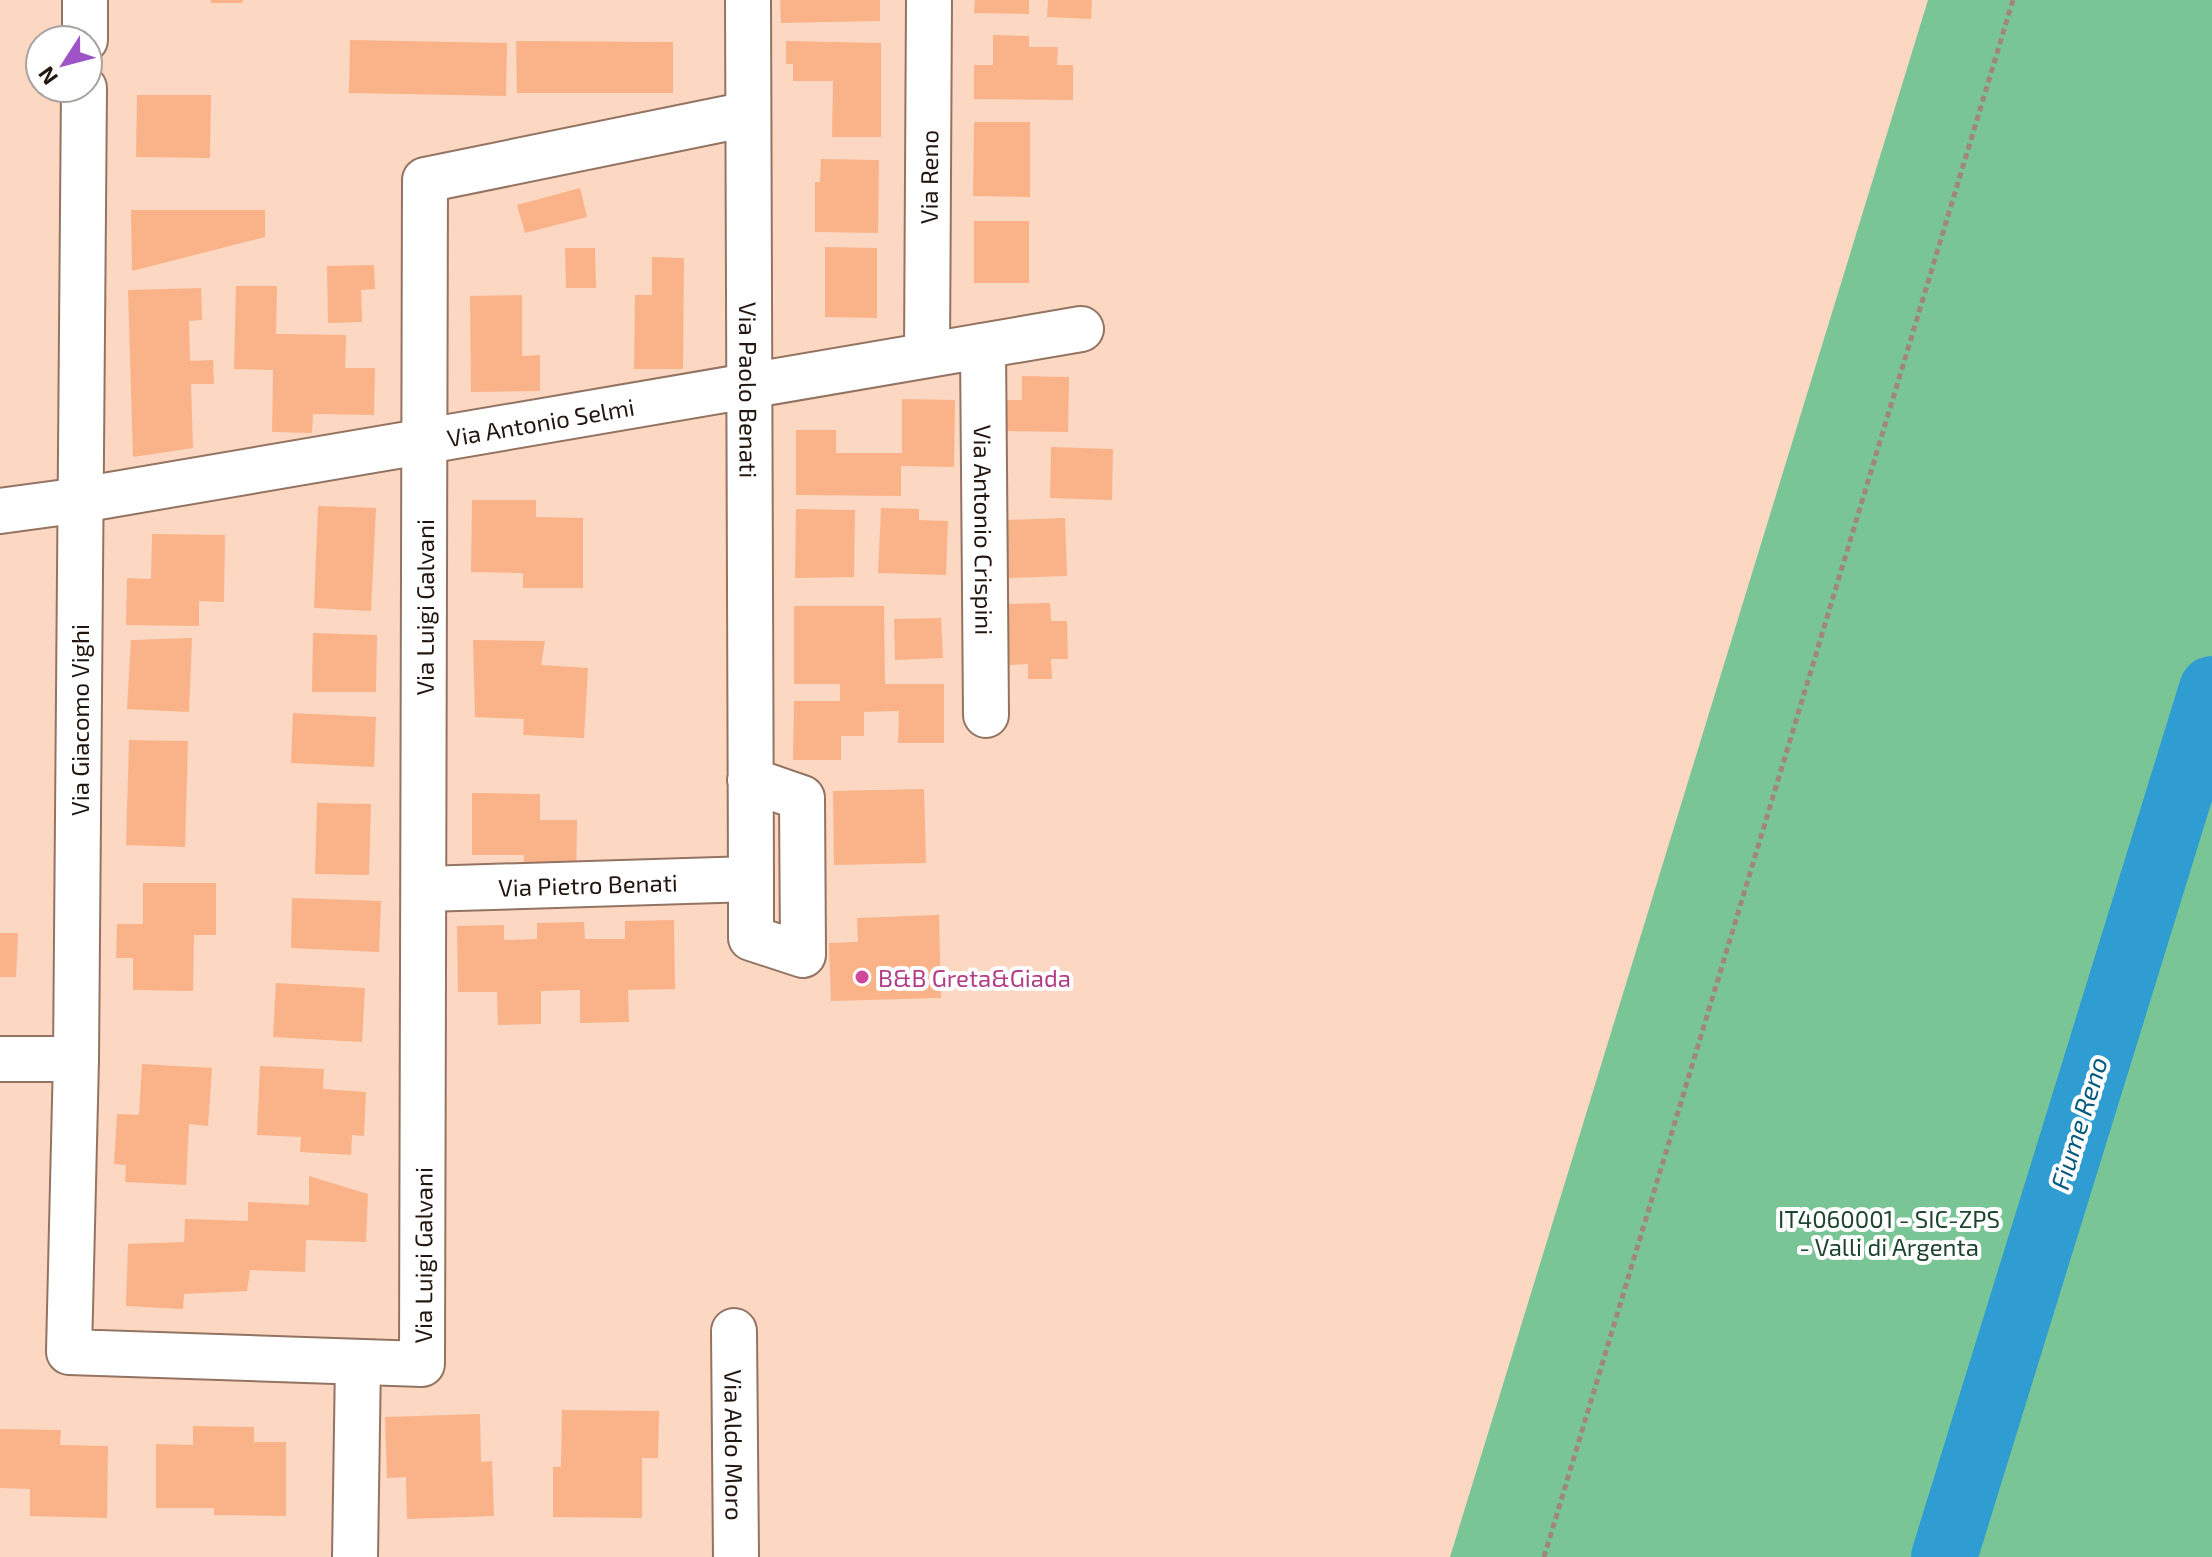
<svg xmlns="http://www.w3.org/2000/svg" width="2212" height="1557" font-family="'Exo 2',sans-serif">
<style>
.green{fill:#7ac595}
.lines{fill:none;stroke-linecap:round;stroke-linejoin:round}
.river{stroke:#2f9cd2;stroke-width:66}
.building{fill:#fab389}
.minor-casing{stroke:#937361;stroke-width:48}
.path{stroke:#a18778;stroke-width:5;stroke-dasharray:6 4;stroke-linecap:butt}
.minor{stroke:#fff;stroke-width:44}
.hotel-dot{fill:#d1479c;stroke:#fff;stroke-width:3}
.labels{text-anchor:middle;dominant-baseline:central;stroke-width:8;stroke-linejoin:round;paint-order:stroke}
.street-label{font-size:24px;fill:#22160f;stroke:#fff}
.hotel-label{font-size:24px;fill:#b23c85;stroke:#fff;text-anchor:start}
.park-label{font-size:24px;fill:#1d452d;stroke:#fff}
.water-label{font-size:26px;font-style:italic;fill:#055a7f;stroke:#fff}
</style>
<rect width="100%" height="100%" fill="#fcd8c3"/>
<path class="green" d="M1928,0H2212V1557H1450Z"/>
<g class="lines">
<path class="river" d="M1944,1557L2212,689"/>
</g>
<g class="building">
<path d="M211,0H243L242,3H211Z"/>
<path d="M780,0H880V21L781,23Z"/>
<path d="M975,0H1029V14L974,13Z"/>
<path d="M1048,0H1092L1091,19L1047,17Z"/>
<path d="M993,35L1029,36V47H1058L1057,65H1073V100L974,99V65H993Z"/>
<path d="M350,40L507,43L506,96L349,93Z"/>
<path d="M516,41L673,42V93H517Z"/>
<path d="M786,41L881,43V137H832L833,81H793V64H786Z"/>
<path d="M137,95H211L210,158L136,157Z"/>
<path d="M974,122H1030V197L973,196Z"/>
<path d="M821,159L879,160L878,233L815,232V182H820Z"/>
<path d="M580,188L587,217L525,233L517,205Z"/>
<path d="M131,210H265V237L132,271Z"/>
<rect x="974" y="221" width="55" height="62"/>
<path d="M825,247L877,248V318L825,317Z"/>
<path d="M565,248H595L596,288H566Z"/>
<path d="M652,257L684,258L683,369H634L635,295H652Z"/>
<path d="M374,265L375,289L361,290L362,322L328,323L327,266Z"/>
<path d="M236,286H277L276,334L346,335L345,368H375L374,415L313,414L312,433L272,432L273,370L234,369Z"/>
<path d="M201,288L202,320L189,321L190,361L213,360L214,384H191L193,448L133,457L128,290Z"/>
<path d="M522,295V356L540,355V391L471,392L470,296Z"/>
<path d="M1022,376L1069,377L1068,432L1007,431L1006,400H1022Z"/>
<path d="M902,399L955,400L954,467L901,466V496L796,495V430H836V453H902Z"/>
<path d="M1051,447L1113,449L1112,500L1050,498Z"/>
<path d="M472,500H536V517L583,518V588H523V573L471,572Z"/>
<path d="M318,506L376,508L371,611L314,608Z"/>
<path d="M881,508L919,509V520L948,521L946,575L878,573Z"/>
<path d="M796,509L855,510L854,577L795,578Z"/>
<path d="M1065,518L1067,576L1008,578L1007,520Z"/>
<path d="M152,534L225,535L224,602L199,601V626L126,625L127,578L151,579Z"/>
<path d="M1050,603L1051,621H1067L1068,659H1051L1052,679H1028V664L1009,665L1008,604Z"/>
<path d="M794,606H884L885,684H944V743H898L899,711L864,712V736H841V760H793L794,701H840V684H794Z"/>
<path d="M941,618L943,658L895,660L894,619Z"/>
<path d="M313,633L377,635L376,692H312Z"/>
<path d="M192,638L189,712L127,709L131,640Z"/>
<path d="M473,640L545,641L541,665L588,668L584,738L523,735L524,719L475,717Z"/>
<path d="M293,713L376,717L374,767L291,763Z"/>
<path d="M129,740L188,741L185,847L126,845Z"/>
<path d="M924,789L926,863L834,865L833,791Z"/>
<path d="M472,793L540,794V820H577L576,882H523L524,855H472Z"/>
<path d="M317,803L371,804L369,875L315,874Z"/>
<path d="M143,883H216V935H194L193,991L133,990V958H116L117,924H143Z"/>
<path d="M292,898L381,901L379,952L291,948Z"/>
<path d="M939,915L941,998L831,1001L829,943L858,942L857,918Z"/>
<path d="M674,920L675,989L628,990L629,1022L580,1023V990L541,991V1024L498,1025L497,992H458L457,926L504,925V940L537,939V923L584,922L585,939H625V921Z"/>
<path d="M0,933H18L16,977H0Z"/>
<path d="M276,983L365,988L362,1042L273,1037Z"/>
<path d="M142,1064L212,1068L208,1126L189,1124L186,1185L125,1182L126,1165L114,1164L117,1114L139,1115Z"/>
<path d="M260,1066L324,1069L323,1089L366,1092L364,1136L352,1135L351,1155L300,1152L301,1137L257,1135Z"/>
<path d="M309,1176L368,1194L366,1242L306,1240L305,1272L250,1270L247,1291L184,1294L183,1309L126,1306L128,1244L184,1242L185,1219L248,1221V1202L309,1205Z"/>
<path d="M562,1410L659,1411L658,1458H642V1518L553,1517V1467H561Z"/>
<path d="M480,1414L481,1462L492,1461L494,1516L407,1519L406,1477L387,1478L385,1417Z"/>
<path d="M193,1426L254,1427V1442H286V1516L214,1515V1508H156V1444L193,1445Z"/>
<path d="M0,1429L61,1430L60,1445L108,1446L107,1518L30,1516V1489L0,1488Z"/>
</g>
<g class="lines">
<g class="minor-casing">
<g id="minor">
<path id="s1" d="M748,0L751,879V938L803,955L802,798L750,780"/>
<path d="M85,40V0"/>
<path id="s2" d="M84,88L76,1059L69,1352L422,1364L425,180L748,114"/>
<path id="s3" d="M983,346L986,715"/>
<path id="s4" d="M927,355L929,0"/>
<path id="s5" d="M0,511L81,500L1081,329"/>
<path id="s6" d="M424,889L751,879"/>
<path d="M0,1059H76"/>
<path id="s7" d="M734,1331L736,1557"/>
<path d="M355,1557L358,1362"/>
</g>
</g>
<path class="path" d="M1544,1557L2013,0"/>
<use href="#minor" class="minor"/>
</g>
<circle class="hotel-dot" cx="862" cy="977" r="8"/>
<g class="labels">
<g class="street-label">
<text stroke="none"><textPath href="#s4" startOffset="178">Via Reno</textPath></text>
<text stroke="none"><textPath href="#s1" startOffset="390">Via Paolo Benati</textPath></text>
<text stroke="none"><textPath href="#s5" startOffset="548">Via Antonio Selmi</textPath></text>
<text stroke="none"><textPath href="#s3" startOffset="184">Via Antonio Crispini</textPath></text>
<text stroke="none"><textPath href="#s2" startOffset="2374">Via Luigi Galvani</textPath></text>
<text transform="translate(79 720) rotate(-90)">Via Giacomo Vighi</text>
<text stroke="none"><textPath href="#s6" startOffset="164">Via Pietro Benati</textPath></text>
<text stroke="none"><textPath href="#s2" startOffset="1726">Via Luigi Galvani</textPath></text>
<text stroke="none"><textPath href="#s7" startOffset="114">Via Aldo Moro</textPath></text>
</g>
<g class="hotel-label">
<text x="878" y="977">B&amp;B Greta&amp;Giada</text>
</g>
<g class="park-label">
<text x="1889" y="1218">IT4060001 - SIC-ZPS<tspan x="1889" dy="28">- Valli di Argenta</tspan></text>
</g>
<g class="water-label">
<text transform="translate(2078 1123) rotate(-73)">Fiume Reno</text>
</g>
</g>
<g transform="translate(64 64) rotate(234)"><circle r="38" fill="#ffffff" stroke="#a7a29f" stroke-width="2"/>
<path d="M0-6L14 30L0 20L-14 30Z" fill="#9e54c7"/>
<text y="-12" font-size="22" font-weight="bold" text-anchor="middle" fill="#22160f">N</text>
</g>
</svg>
